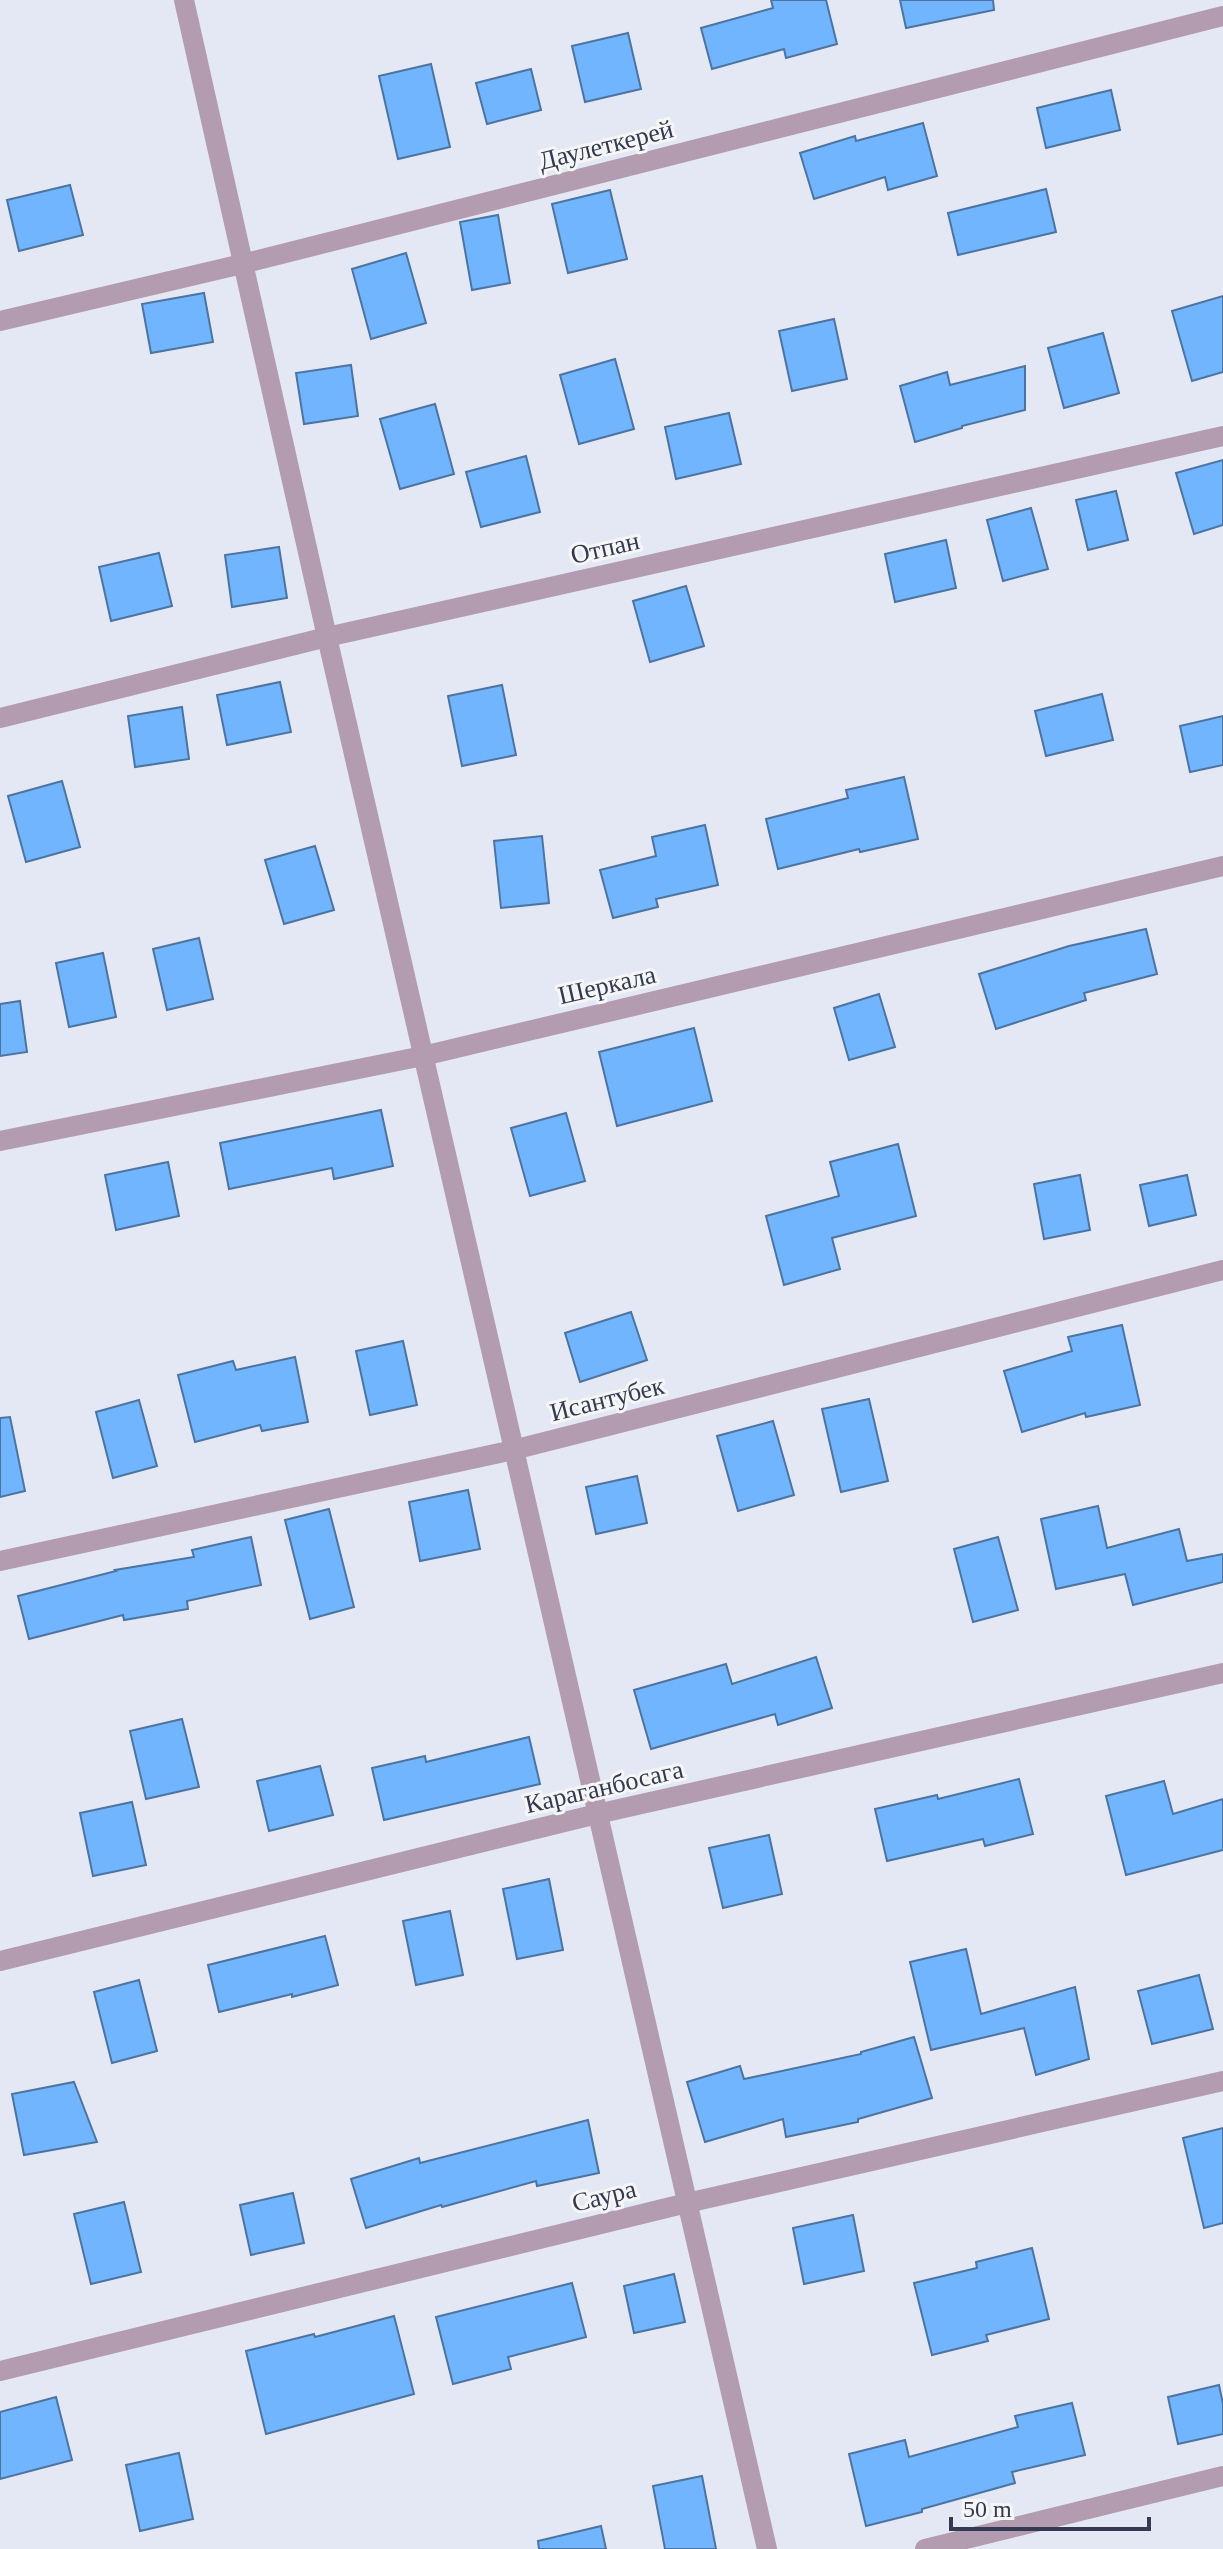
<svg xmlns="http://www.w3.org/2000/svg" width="1223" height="2549" font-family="'Times New Roman',serif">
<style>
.building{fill:#72b5ff;stroke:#4c74a0;stroke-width:2}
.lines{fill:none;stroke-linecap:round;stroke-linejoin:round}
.minor{stroke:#b39caf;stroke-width:20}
.tertiary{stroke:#b39caf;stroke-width:20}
.labels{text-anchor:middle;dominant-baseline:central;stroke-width:6;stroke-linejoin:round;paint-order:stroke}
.street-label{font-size:26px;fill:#333a51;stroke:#f6f6f6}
</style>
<rect width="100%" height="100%" fill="#e4e8f4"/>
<g class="building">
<path d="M771,0H826L837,44L786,58L784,49L712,69L701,28L773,8Z"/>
<path d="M900,0H993L994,10L906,28Z"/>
<path d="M628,33L641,89L585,102L572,46Z"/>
<path d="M431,64L450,147L398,159L379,76Z"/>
<path d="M531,69L541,110L487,124L476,83Z"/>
<path d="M1111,90L1120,130L1046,148L1037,108Z"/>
<path d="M923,123L937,176L888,190L885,177L814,199L800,153L855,136L856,141Z"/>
<path d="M70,185L83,235L19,251L7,200Z"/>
<path d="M1046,189L1056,232L958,255L948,213Z"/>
<path d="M610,190L627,259L568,273L552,204Z"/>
<path d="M498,215L510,283L472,290L460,222Z"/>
<path d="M406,253L426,323L371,339L352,269Z"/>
<path d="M204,293L213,342L151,353L142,304Z"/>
<path d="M1223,296V372L1192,381L1172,311Z"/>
<path d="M834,319L847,379L792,391L779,331Z"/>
<path d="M1103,333L1119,393L1064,408L1048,348Z"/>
<path d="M615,359L634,429L579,444L560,375Z"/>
<path d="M351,365L358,416L304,424L296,373Z"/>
<path d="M1025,366V410L962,426V428L915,442L900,386L947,372L950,385Z"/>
<path d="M435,404L454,474L400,489L380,419Z"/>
<path d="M729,413L741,464L676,479L665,427Z"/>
<path d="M526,456L540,512L481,527L466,472Z"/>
<path d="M1223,460V525L1194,534L1176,473Z"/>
<path d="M1116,491L1128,540L1088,550L1076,500Z"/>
<path d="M1031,508L1048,569L1003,581L987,520Z"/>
<path d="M946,540L956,588L895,602L885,554Z"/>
<path d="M279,547L287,598L232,607L225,555Z"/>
<path d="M159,553L172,606L111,621L99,567Z"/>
<path d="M686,586L704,646L650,662L633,601Z"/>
<path d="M280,682L291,732L227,745L217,695Z"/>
<path d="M502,685L516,755L462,766L448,696Z"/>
<path d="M1102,694L1113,740L1046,756L1035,711Z"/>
<path d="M182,707L189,759L135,767L128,716Z"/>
<path d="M1223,716V765L1190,772L1180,726Z"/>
<path d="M904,777L918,839L860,852L859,849L778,869L766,819L848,798L846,790Z"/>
<path d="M62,781L80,847L26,862L8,796Z"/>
<path d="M705,825L718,885L656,899L658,907L613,918L600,870L656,856L652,837Z"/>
<path d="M542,836L549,903L501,908L494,841Z"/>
<path d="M315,846L334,910L284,924L265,860Z"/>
<path d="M1146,929L1157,974L1084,993L1086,1000L996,1029L979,974L1069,946Z"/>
<path d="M199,938L213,999L167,1010L153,949Z"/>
<path d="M103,953L116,1017L69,1027L56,963Z"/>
<path d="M879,994L895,1047L849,1060L834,1008Z"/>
<path d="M20,1001L27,1052L0,1056V1004Z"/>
<path d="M694,1028L712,1101L617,1126L599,1052Z"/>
<path d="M381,1110L393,1166L334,1179L332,1168L229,1189L220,1143Z"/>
<path d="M566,1113L585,1181L530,1196L511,1128Z"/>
<path d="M898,1144L916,1216L832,1238L840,1269L784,1285L766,1216L839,1196L830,1162Z"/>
<path d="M168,1162L179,1216L116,1230L105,1175Z"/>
<path d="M1080,1175L1090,1230L1044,1239L1034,1184Z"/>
<path d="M1187,1175L1196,1215L1149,1226L1140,1185Z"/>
<path d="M631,1312L647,1360L580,1382L565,1333Z"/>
<path d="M1122,1325L1140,1405L1086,1417L1085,1413L1022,1432L1004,1371L1072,1351L1068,1337Z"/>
<path d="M403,1341L417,1405L370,1415L356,1351Z"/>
<path d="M295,1357L308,1422L262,1431L260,1425L195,1442L178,1375L233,1361L236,1370Z"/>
<path d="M869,1399L888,1481L841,1492L822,1409Z"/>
<path d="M139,1400L157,1466L113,1478L96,1412Z"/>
<path d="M10,1417L25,1491L0,1497V1418Z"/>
<path d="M773,1421L794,1495L738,1511L717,1436Z"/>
<path d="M637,1476L647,1523L596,1534L586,1487Z"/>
<path d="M468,1490L480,1549L420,1561L409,1502Z"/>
<path d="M1098,1506L1107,1548L1179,1529L1187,1561L1223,1554V1582L1133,1605L1125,1574L1056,1589L1041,1519Z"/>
<path d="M329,1509L354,1607L310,1619L285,1520Z"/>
<path d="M251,1537L261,1585L187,1601L188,1609L124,1620L123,1615L29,1639L18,1596L116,1571L115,1570L194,1557L192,1550Z"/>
<path d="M998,1537L1018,1610L973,1622L954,1549Z"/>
<path d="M816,1657L832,1708L778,1725L775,1714L651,1749L634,1690L726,1664L732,1684Z"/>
<path d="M182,1719L199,1787L146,1799L130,1731Z"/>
<path d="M529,1737L540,1784L384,1820L372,1768L425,1756L426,1762Z"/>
<path d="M320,1766L333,1815L269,1831L257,1781Z"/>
<path d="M1019,1779L1033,1834L985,1846L983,1839L887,1861L875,1809L937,1795L938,1799Z"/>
<path d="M1164,1781L1173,1814L1223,1799V1850L1126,1875L1106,1796Z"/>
<path d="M132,1802L146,1865L93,1876L80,1813Z"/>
<path d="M769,1835L782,1894L723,1908L709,1848Z"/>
<path d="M549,1879L563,1950L517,1959L503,1889Z"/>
<path d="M450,1911L463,1975L416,1985L403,1921Z"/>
<path d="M325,1936L338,1985L292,1997V1994L219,2012L208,1965Z"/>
<path d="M966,1949L981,2014L1075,1987L1089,2059L1036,2075L1024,2028L931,2050L910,1962Z"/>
<path d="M1199,1975L1213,2029L1152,2044L1138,1991Z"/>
<path d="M139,1980L157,2051L112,2063L94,1992Z"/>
<path d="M914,2037L932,2098L858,2119V2122L786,2137L783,2119L705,2142L687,2082L740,2066L744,2079L861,2054V2052Z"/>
<path d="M74,2082L97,2142L24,2155L12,2094Z"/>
<path d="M588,2120L599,2173L537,2186L536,2181L442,2207L441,2205L366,2228L351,2179L419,2158L420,2163Z"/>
<path d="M1223,2128V2223L1204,2228L1183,2138Z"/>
<path d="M293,2193L304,2243L251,2255L240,2205Z"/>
<path d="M124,2202L141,2272L91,2284L74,2214Z"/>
<path d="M853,2215L864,2271L804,2284L793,2228Z"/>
<path d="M1032,2248L1049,2319L986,2335L988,2341L932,2355L914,2283L977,2268L976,2262Z"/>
<path d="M674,2274L685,2322L634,2333L624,2286Z"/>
<path d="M572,2283L586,2337L508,2357L511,2369L453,2384L436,2317Z"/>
<path d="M394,2316L414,2394L266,2434L246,2351L314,2334L315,2337Z"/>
<path d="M1219,2385L1223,2404V2434L1178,2444L1168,2397Z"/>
<path d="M56,2397L72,2460L0,2479V2412Z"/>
<path d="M1072,2403L1085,2455L1012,2472L1015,2483L922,2509V2512L866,2526L849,2454L905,2440L909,2457L1018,2427L1015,2416Z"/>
<path d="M179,2453L193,2519L140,2531L126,2465Z"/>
<path d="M702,2476L716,2549H665L653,2486Z"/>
<path d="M601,2526L606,2549H539L538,2541Z"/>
</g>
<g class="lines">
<g class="minor">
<path d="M184,0L327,637L767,2549"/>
<path d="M0,321L242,264L1223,16"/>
<path d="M0,718L327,637L1223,436"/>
<path d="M0,1561L513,1450L1223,1270"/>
<path d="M0,1961L597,1814L1223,1673"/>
<path d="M0,2371L687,2203L1223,2081"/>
<path d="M925,2549L1223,2476"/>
</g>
<path class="tertiary" d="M0,1141L423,1056L1223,866"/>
</g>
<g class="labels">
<g class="street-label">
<text transform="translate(606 145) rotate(-14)">Даулеткерей</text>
<text transform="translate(605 548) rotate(-13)">Отпан</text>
<text transform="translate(607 985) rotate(-13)">Шеркала</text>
<text transform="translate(607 1399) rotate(-14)">Исантубек</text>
<text transform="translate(604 1787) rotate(-13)">Караганбосага</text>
<text transform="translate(604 2196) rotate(-14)">Саура</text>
</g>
</g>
<path d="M951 2517v12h198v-12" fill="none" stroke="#333a51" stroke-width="4"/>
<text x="963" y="2517" font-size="24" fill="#333a51" stroke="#f6f6f6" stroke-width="6" paint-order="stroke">50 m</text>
</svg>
